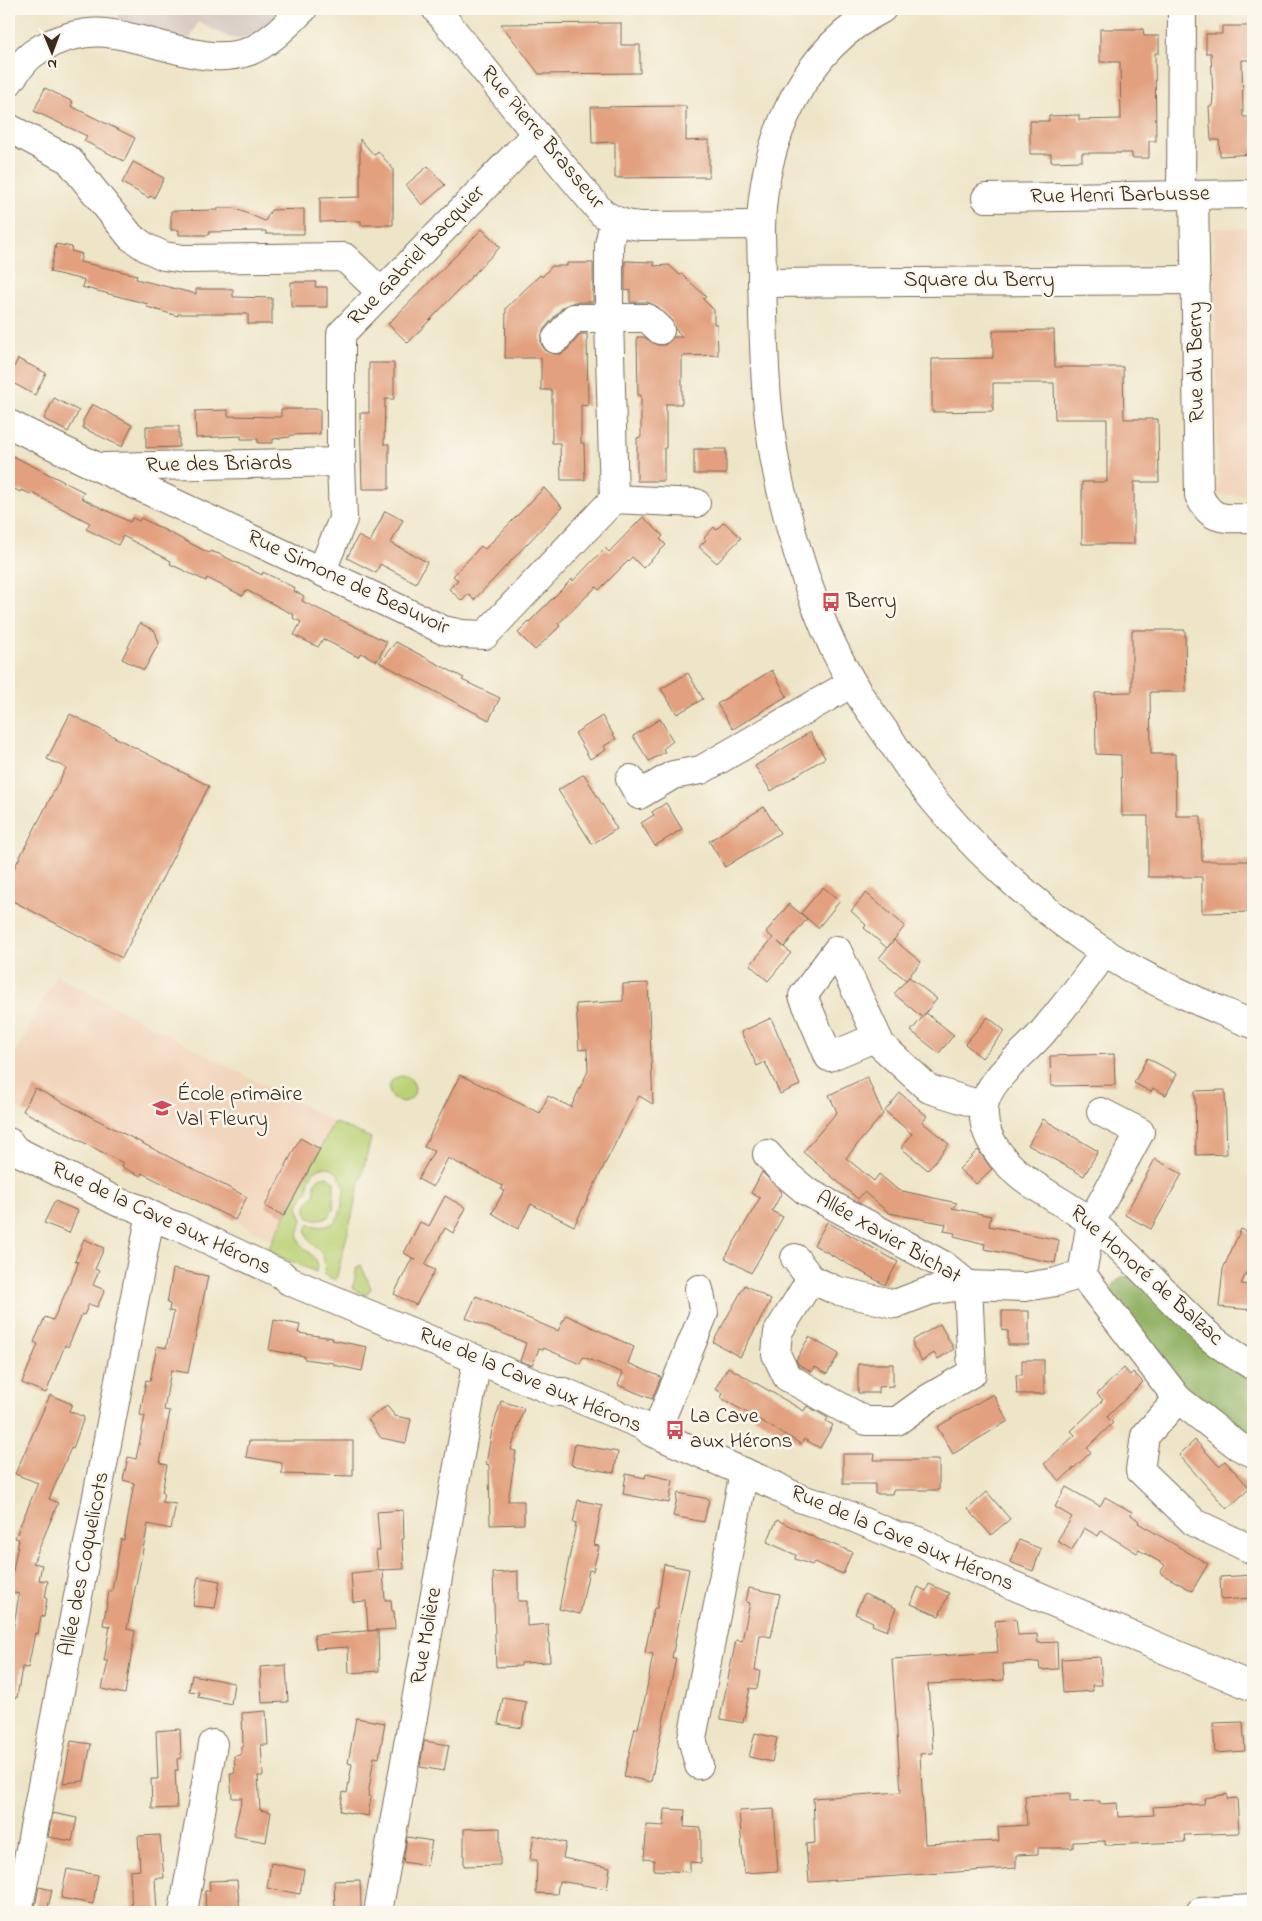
<svg xmlns="http://www.w3.org/2000/svg" width="1262" height="1921" font-family="'Indie Flower',sans-serif">
<style>
.built{fill:#f2d5bd}
.industrial{fill:#cfc1ba}
.green{fill:#bad175;stroke:#7a7e4a}
.forest{fill:#93b366;stroke:#676e42}
.building{fill:#e2a07e}
.lines{fill:none;stroke-linecap:round;stroke-linejoin:round}
.minor-casing{stroke:#7a6b5a;stroke-width:30}
.major-casing{stroke:#7a6b5a;stroke-width:30}
.minor{stroke:#fff;stroke-width:28}
.major{stroke:#fff;stroke-width:28}
.labels{text-anchor:middle;dominant-baseline:central;stroke-width:5;stroke-linejoin:round;paint-order:stroke}
.street-label{font-size:22px;fill:#3b2a1e;stroke:#fbf7ec}
.poi-label{font-size:22px;fill:#3b2a1e;stroke:#fbf7ec;text-anchor:start}
</style>
<rect width="100%" height="100%" fill="#fbf7ec"/>
<filter id="ink" filterUnits="userSpaceOnUse"><feTurbulence type="fractalNoise" baseFrequency=".02" numOctaves="2"/><feDisplacementMap in="SourceGraphic" scale="10" xChannelSelector="R" yChannelSelector="G"/><feConvolveMatrix kernelMatrix="1 2 1 2 8 2 1 2 1" color-interpolation-filters="sRGB"/></filter>
<filter id="wash" filterUnits="userSpaceOnUse"><feTurbulence type="fractalNoise" baseFrequency=".0096" numOctaves="4" result="noise"/><feDisplacementMap in="SourceGraphic" scale="20" xChannelSelector="R" yChannelSelector="G"/><feGaussianBlur stdDeviation="1.12" result="paint"/><feColorMatrix in="noise" values="0 0 0 0 0 0 0 0 0 0 0 0 0 0 0 0 0 1.4 0 .05"/><feComposite in="paint" operator="in"/></filter>
<g filter="url(#wash)">
<rect width="100%" height="100%" fill="#eee5c8"/>
<g class="built">
<path d="M1214,228H1253V495H1218Z"/>
<path d="M56,976L334,1122L272,1240L143,1173L141,1176L132,1172L122,1167L123,1163L9,1104V1066Z"/>
</g>
<path class="industrial" d="M117,9H285L255,35L237,39L228,37L198,22L189,42L119,23Z"/>
<g class="green">
<circle cx="402" cy="1089" r="13"/>
<path d="M334,1122L371,1138L336,1280L324,1275C328,1243 310,1253 306,1230L309,1224C332,1232 341,1220 343,1198C344,1191 345,1185 341,1179C331,1158 307,1166 308,1190L303,1196L298,1206L302,1220L298,1236L301,1244L317,1261L316,1272L267,1251Z"/>
<path d="M327,1176L334,1182L333,1209L328,1217L315,1220L309,1218C300,1202 312,1203 315,1191C315,1188 315,1185 315,1182L319,1178Z"/>
<path d="M361,1265L371,1288L366,1295L354,1290L353,1287L357,1267Z"/>
</g>
<path class="forest" d="M1130,1276L1253,1380V1447L1197,1407L1111,1295C1112,1283 1118,1277 1130,1276Z"/>
<g id="blocks">
<g class="building">
<path d="M621,23V45H640V73L539,74L501,24Z"/>
<path d="M1222,26H1253V60H1242L1243,117H1253V154L1220,156L1219,140H1211L1209,106H1212L1213,97L1211,53H1206V34H1222Z"/>
<path d="M1100,29H1143L1144,36H1159V53H1155L1156,141H1149V158H1132V153H1082V161L1051,162V154H1030V121H1049V116L1079,115V120L1121,119L1120,62H1100Z"/>
<path d="M45,88L73,102L71,106L135,138L124,161L84,141L87,136L34,111Z"/>
<path d="M686,106V141L709,140V177L615,178V142L592,143L591,107Z"/>
<path d="M360,139L374,155L378,151L393,169V225H361V221L320,222V198L360,197Z"/>
<path d="M133,162L164,178L154,198L150,196L149,198L122,183Z"/>
<path d="M428,166L445,185L422,205L406,185Z"/>
<path d="M218,208H234L265,221L271,210L304,209V234H266V231L209,232V235H179V230H171V211L218,210Z"/>
<path d="M482,229L500,247L408,343L388,324Z"/>
<path d="M56,244L72,247L71,251L82,254L80,262L137,275L136,279L196,294V289H233V297L272,298V324H248V314H178V316L147,307L148,304L82,287L84,280L50,272Z"/>
<path d="M625,261L654,262V266L669,265L680,275L682,274L706,297L703,299L714,310V324H717L718,355L682,356V404H666V448H664V481H637V438L641,437V395H638L637,337H644L657,345H665L673,337H683L675,329L671,319L658,307L647,302H630V290L625,291Z"/>
<path d="M567,263H593V302H574L562,308L544,329L541,337V344L546,351L554,354H561L568,349L581,334H587L588,406L581,405V443H584L585,480H561L560,443H552V390H541V358H505L506,308L540,275L542,277L552,266H567Z"/>
<path d="M291,282H316L315,287H327V307H291Z"/>
<path d="M1054,330L1055,367H1123L1124,419H1158L1159,482H1134V544H1082V482H1107V419H1055L1054,383H993V411L932,412V359L993,358V331Z"/>
<path d="M18,359L46,373L35,395L9,381V377Z"/>
<path d="M369,363H394V399H385L384,444H389V489H362L360,413H369Z"/>
<path d="M54,398L79,411L68,432L44,419Z"/>
<path d="M92,404L132,425L122,447L83,428V421Z"/>
<path d="M281,409H320V434L291,435L290,437L273,439V443H258V439H241V436L196,438L195,411L228,410V416L281,417Z"/>
<path d="M146,426H179V447L146,448Z"/>
<rect x="694" y="449" width="32" height="25"/>
<path d="M9,454L84,492L81,498L130,522L132,518L139,521L141,518L209,553L210,551L219,554L262,575L263,572L295,588L294,591L304,596L302,601L387,642L377,661L361,653L358,657L323,639L318,647L294,635L301,622L293,618L294,615L246,590L243,596L207,578L206,581L170,564L171,561L123,536L118,545L86,529L90,523L32,493L31,494L21,490L20,492L9,486Z"/>
<path d="M544,488L562,507L474,600L468,594L462,601L449,589L458,580L453,576L481,546L485,549Z"/>
<path d="M385,511L403,520L391,543L427,562L416,583L380,564L376,573L347,558L358,536L370,542Z"/>
<path d="M643,517L663,536L660,539L666,545L643,568L632,557L599,590L596,587L558,624L560,626L535,650L518,633L572,579L573,581L605,548L609,552Z"/>
<path d="M724,522L741,538L717,563L699,547L706,540L704,538L714,527L716,530Z"/>
<path d="M140,623L155,631L159,643L144,670L122,659Z"/>
<path d="M1132,630H1185L1186,692H1150L1151,754H1175L1176,816H1201L1202,861H1253V912L1202,913V877H1148V816H1122L1121,755L1096,754L1095,693L1132,692Z"/>
<path d="M396,642L464,678L462,680L500,698L489,720L379,662Z"/>
<path d="M772,670L787,696L733,729L717,704Z"/>
<path d="M688,673L703,699L677,714L661,689Z"/>
<path d="M70,714L209,786L122,958L9,899V878L66,768L47,759Z"/>
<path d="M602,716L616,739L604,746L606,750L590,759L575,733Z"/>
<path d="M660,719L673,741L663,749L665,752L649,761L633,736Z"/>
<path d="M810,732L825,758L771,791L755,766Z"/>
<path d="M584,774L617,829L592,844L558,790Z"/>
<path d="M666,803L682,829L655,846L641,823L654,815L652,812Z"/>
<path d="M764,807L780,833L725,867L709,841Z"/>
<path d="M823,887L840,901L818,928L801,913Z"/>
<path d="M866,893L905,926L887,948L864,928L866,925L851,911Z"/>
<path d="M789,904L807,919L784,947L778,942L791,953L768,981L750,965L773,938L766,932Z"/>
<path d="M894,940L921,962L906,980L879,958Z"/>
<path d="M909,977L937,999L922,1017L894,994Z"/>
<path d="M648,983L653,1104L639,1096L574,1226L531,1204L518,1229L492,1213L504,1191L501,1190L503,1186L448,1158L433,1187L418,1179L434,1151L424,1147L460,1075L540,1113L548,1096L571,1107L588,1071L587,1049L579,1050L576,1004L623,1001V984Z"/>
<path d="M926,1013L954,1035L939,1053L911,1031Z"/>
<path d="M988,1017L1005,1031L982,1058L965,1044Z"/>
<path d="M771,1018L800,1085L780,1094L765,1062L757,1066L741,1032Z"/>
<path d="M1114,1054L1115,1085L1051,1086L1050,1056Z"/>
<path d="M1147,1058L1177,1074L1166,1095L1153,1088L1151,1092L1134,1083Z"/>
<path d="M867,1077L883,1114L846,1158L874,1181L879,1174L898,1190L957,1203L952,1208L991,1216L989,1226L1059,1240L1055,1263L984,1249L985,1244L954,1236L955,1233L944,1231L946,1224L889,1213L864,1192L858,1199L803,1152L837,1112L829,1095Z"/>
<path d="M35,1088L247,1197L235,1220L142,1173L141,1176L132,1172L122,1167L123,1163L23,1111Z"/>
<path d="M1225,1090L1227,1154L1196,1155L1195,1091Z"/>
<path d="M900,1093L927,1116L922,1122L949,1144L928,1170L901,1148L912,1134L885,1111Z"/>
<path d="M1043,1119L1098,1151L1084,1176L1028,1145Z"/>
<path d="M300,1138L320,1149L284,1216L265,1206Z"/>
<path d="M978,1150L992,1169L976,1184L959,1169Z"/>
<path d="M1155,1159L1182,1174L1151,1229L1125,1215Z"/>
<path d="M762,1172L782,1192L772,1211L783,1217L751,1273L725,1258L760,1198L751,1193Z"/>
<path d="M445,1196L466,1208L453,1233L445,1228L425,1265L435,1270L416,1305L394,1294L412,1258L416,1260L404,1253L420,1222L429,1226Z"/>
<path d="M55,1201L78,1211L69,1233L44,1223Z"/>
<path d="M827,1222L898,1262L885,1285L814,1245Z"/>
<path d="M1241,1229L1253,1235V1258L1241,1284L1253,1285V1310L1219,1307L1223,1269Z"/>
<path d="M84,1239L104,1248L95,1269L99,1271L93,1285L105,1290L97,1307L89,1304L84,1315L82,1314L68,1347L65,1345L46,1393L22,1383L38,1344L34,1342L45,1317L53,1320L76,1270L78,1262L75,1261Z"/>
<path d="M173,1269L208,1276L188,1373L171,1370L164,1410L170,1411L160,1463L167,1465L162,1492H164L162,1502L176,1504L171,1529L148,1524L127,1629L135,1631L125,1694L102,1689L108,1661H104L110,1626L103,1625L109,1591H112L121,1539L124,1540L134,1483L123,1480L128,1457L136,1459L145,1416L140,1415L146,1380L150,1381L157,1346L166,1348L174,1312L169,1311L170,1304L167,1303Z"/>
<path d="M745,1285L771,1300L740,1357L713,1342Z"/>
<path d="M476,1296L558,1331L566,1315L634,1347L628,1363L661,1377L652,1399L618,1385L623,1373L583,1357L580,1364L544,1348L543,1350L539,1349L532,1365L520,1361L526,1343L466,1318Z"/>
<path d="M1002,1311H1029V1345H1008V1331L1002,1330Z"/>
<path d="M274,1320L300,1325L298,1333L333,1338L332,1340L367,1347L362,1371L334,1365V1363L304,1359V1356L269,1350Z"/>
<path d="M940,1324L954,1349L938,1359L934,1353L922,1361L913,1346V1340Z"/>
<path d="M809,1337L839,1354L827,1374L815,1367L812,1372L798,1364L796,1360Z"/>
<path d="M1022,1360H1044V1394H1017L1016,1375H1022Z"/>
<path d="M858,1364H893V1386L878,1387V1393H858Z"/>
<path d="M728,1367L804,1411L807,1406L828,1418L826,1421L833,1425L820,1448L804,1439L801,1444L721,1398L723,1393L715,1389Z"/>
<path d="M1124,1368L1130,1375L1133,1372L1143,1382L1107,1417L1113,1423L1087,1448L1091,1452L1060,1481L1044,1464L1075,1435L1071,1431L1103,1400L1097,1394Z"/>
<path d="M993,1394L1008,1421L953,1454L937,1427Z"/>
<path d="M50,1395L72,1404L69,1411L84,1417L73,1449L71,1448L49,1499L58,1503L33,1563L42,1565L39,1580L48,1581L45,1598L47,1599L44,1617L41,1616L38,1634L35,1633L28,1668L22,1667L17,1698L9,1697V1637H12L19,1594L9,1592L19,1539L15,1538L38,1483L15,1474Z"/>
<path d="M501,1401L524,1408L511,1450L516,1451L508,1501H524V1524L490,1525L489,1465L486,1464L492,1430Z"/>
<path d="M387,1406L395,1416L411,1419L406,1443L381,1438L368,1419Z"/>
<path d="M1195,1440L1219,1466L1225,1461L1250,1488L1227,1509L1179,1455Z"/>
<path d="M249,1441H353V1476L282,1474V1463L246,1457Z"/>
<path d="M575,1444L618,1452L614,1473L571,1465Z"/>
<path d="M843,1454H875L874,1460H939V1490H893L892,1494H875V1484H843Z"/>
<path d="M626,1474L645,1478L646,1474L673,1480L669,1503L623,1494Z"/>
<path d="M1066,1487L1100,1506L1105,1497L1132,1512L1131,1515L1139,1521L1138,1523L1208,1564L1192,1591L1160,1573L1165,1565L1139,1550L1137,1553L1101,1531L1098,1536L1084,1528L1072,1550L1057,1541L1072,1517L1055,1507Z"/>
<path d="M987,1492L1010,1519L991,1535L968,1509Z"/>
<path d="M678,1493L709,1499L704,1522L673,1516Z"/>
<path d="M578,1500L602,1505L594,1545L599,1546L593,1571L589,1570L580,1614L559,1609L576,1524L573,1523Z"/>
<path d="M403,1510L404,1539H402L404,1569L378,1570L376,1550H380L377,1512Z"/>
<path d="M777,1520L822,1541V1540L852,1552L843,1574L814,1562L812,1565L795,1559L796,1555L767,1542Z"/>
<path d="M1019,1540L1041,1549L1033,1571L1010,1562Z"/>
<path d="M664,1564L689,1569L672,1658H676L651,1782L624,1776L635,1728H638L645,1698L653,1654L645,1652L654,1608H657Z"/>
<path d="M383,1570L385,1600H391L392,1611H394L395,1629L368,1631L366,1601L353,1602L351,1573Z"/>
<path d="M518,1571V1601H527V1626L548,1624L550,1662L521,1663V1666L496,1667L493,1573Z"/>
<path d="M1253,1575V1598L1221,1600L1220,1577Z"/>
<path d="M198,1577L220,1581L215,1608L193,1606Z"/>
<path d="M929,1584L949,1593L939,1616L911,1604L918,1587L926,1591Z"/>
<path d="M749,1588L780,1594L771,1637L760,1635L755,1670L760,1671L757,1689L750,1688L743,1723L721,1719V1713L736,1640L742,1641L750,1603L746,1602Z"/>
<path d="M864,1594L896,1608L887,1631L872,1625L873,1622L855,1614Z"/>
<path d="M1016,1619L1018,1635L1037,1634L1038,1643L1057,1642L1058,1669L1040,1670L1039,1662L1003,1664L1004,1680L928,1684L933,1753L920,1754L925,1844L999,1841L998,1827L1027,1825L1025,1796L1070,1793V1802L1100,1801V1804L1117,1803L1118,1817L1154,1815L1153,1807L1204,1804L1205,1798L1227,1794V1799L1237,1798L1239,1833L1184,1835L1185,1842L1156,1843L1105,1845V1841L1073,1842V1848H1038V1854L1016,1855V1868L809,1882L806,1844L815,1843L813,1798L901,1792L892,1659L998,1652L995,1621Z"/>
<path d="M378,1630L379,1671L349,1673L348,1647L316,1649L314,1635Z"/>
<path d="M1100,1657L1102,1685H1092L1093,1691L1063,1693L1061,1659Z"/>
<path d="M286,1665L288,1702L262,1703L260,1667Z"/>
<path d="M192,1675L234,1683L231,1704L198,1697L199,1692L189,1691Z"/>
<path d="M503,1698L526,1702L522,1728L498,1724Z"/>
<path d="M266,1711L268,1745H261L263,1776H258L260,1810L271,1812L266,1842L233,1836L242,1798H232L230,1773H235L234,1756L241,1755V1746H243L242,1713Z"/>
<path d="M356,1718L385,1723L379,1758L374,1757L368,1796L371,1797L368,1816L340,1811L343,1792L347,1793L352,1764L348,1763Z"/>
<path d="M1243,1722L1245,1751L1215,1753L1213,1723Z"/>
<path d="M180,1729L181,1758L177,1759L178,1770H175L177,1808L152,1809L151,1779H158L156,1731Z"/>
<path d="M755,1733L777,1738L772,1762L749,1757Z"/>
<path d="M71,1741L91,1744L84,1781L63,1783Z"/>
<path d="M424,1741L449,1745L444,1771L420,1767Z"/>
<path d="M665,1809L685,1810L684,1827L701,1828V1863L690,1862V1872L654,1870V1860L644,1859L647,1825L664,1826Z"/>
<path d="M774,1809L778,1871L744,1873L739,1811Z"/>
<path d="M53,1813L77,1818L72,1841L48,1837Z"/>
<path d="M500,1828V1865L464,1866V1829Z"/>
<path d="M160,1835L164,1878H155L157,1912H132L130,1871L140,1870L138,1836Z"/>
<path d="M534,1835L566,1843L563,1858L610,1868L607,1889L559,1881L557,1894L536,1893L537,1860H530Z"/>
<path d="M407,1837L432,1841L427,1866L403,1862Z"/>
<path d="M271,1863L304,1870L300,1894L267,1888Z"/>
<path d="M67,1869L98,1875L93,1904L61,1898Z"/>
<path d="M237,1880L240,1912H206L205,1891H210L209,1881Z"/>
<path d="M360,1880L361,1908L335,1910L334,1881Z"/>
<path d="M39,1887L52,1890L47,1912H34Z"/>
</g>
</g>
</g>
<g filter="url(#ink)">
<use href="#blocks" fill-opacity="0" stroke="#7a6b5a" stroke-width="1"/>
<g class="lines">
<g class="minor-casing">
<g id="minor">
<path d="M436,9L536,134L602,213C615,221 625,225 641,226L761,225"/>
<path d="M882,9C803,48 763,141 761,227C761,244 762,261 762,278C764,345 764,414 779,481C794,547 818,626 853,684C862,701 874,716 885,732C896,748 906,764 917,779C967,845 1036,907 1104,952C1134,972 1168,987 1200,1002C1218,1009 1235,1018 1253,1024"/>
<path d="M9,82C16,72 24,60 34,53C55,38 87,29 113,34C135,37 157,45 179,50C203,56 226,60 250,51C271,42 287,24 303,9"/>
<path d="M9,128L69,160L131,237L147,248L164,256L184,259L344,257L381,292"/>
<path d="M1181,195L1182,9"/>
<path d="M1194,195L1199,495C1211,523 1226,518 1253,518"/>
<path d="M986,198L1253,194"/>
<path d="M762,283L1196,280"/>
<path d="M556,339L574,318H647L660,330"/>
<path d="M9,424C152,495 299,559 443,630L462,634L485,635L614,499L609,318V245L614,221"/>
<path d="M103,467L341,462"/>
<path d="M614,499L696,503"/>
<path d="M322,570L343,519L341,462V334L536,134"/>
<path d="M630,779L639,795L673,775L701,770L852,683"/>
<path d="M1105,952C1085,980 1064,1007 1042,1033C1025,1053 987,1080 984,1107C982,1125 990,1142 1001,1156C1024,1185 1063,1200 1092,1223C1134,1257 1169,1300 1209,1336C1222,1348 1239,1357 1253,1366"/>
<path d="M877,1037L829,1057L803,996L837,950L881,1045L929,1089L984,1106"/>
<path d="M1101,1112L1140,1132L1091,1222L1082,1274L1178,1399L1238,1446L1253,1453"/>
<path d="M9,1142L15,1150L120,1203C142,1206 159,1223 181,1227L281,1274L289,1281L555,1392H564L646,1427L651,1432L776,1486C790,1495 807,1502 824,1505L899,1537C912,1537 929,1544 939,1554L1253,1687"/>
<path d="M767,1154L781,1170L806,1191L945,1266L968,1285"/>
<path d="M795,1258L811,1279"/>
<path d="M968,1285L972,1373L929,1398L897,1421H866L787,1377L776,1354L778,1332L811,1279L835,1290L895,1304L929,1291L968,1285L1025,1287L1056,1282L1082,1274"/>
<path d="M1178,1399L1145,1436L1140,1470L1195,1523L1253,1550"/>
<path d="M655,1434L704,1313L699,1289"/>
<path d="M699,1765L692,1738L744,1472"/>
<path d="M18,1912L148,1228L155,1217"/>
<path d="M183,1912L213,1744"/>
<path d="M378,1912L477,1360"/>
</g>
</g>
<g class="major-casing">
<path id="major" d="M1200,1912L1253,1909"/>
</g>
<use href="#minor" class="minor"/>
<use href="#major" class="major"/>
</g>
</g>
<defs>
<g id="bus-bare" transform="scale(1.5)"><path d="M-5-6H5V4H4V6H2V4H-2V6H-4V4H-5ZM-3.5-4V0h7V-4ZM-3.5 1.2v1.5H-2V1.2ZM2 1.2v1.5H3.5V1.2Z" fill="#d1495b" stroke="#fbf7ec" stroke-width="2.5" paint-order="stroke"/></g>
<g id="school-bare" transform="scale(1.5)"><path d="M0-5L7-2L0 1L-7-2ZM-4 1L0 2.5L4 1V4Q0 6-4 4Z" fill="#d1495b" stroke="#fbf7ec" stroke-width="2.5" paint-order="stroke"/></g>
</defs>
<g fill-rule="evenodd">
<use href="#bus-bare" x="831" y="602"/>
<use href="#school-bare" x="162" y="1108"/>
<use href="#bus-bare" x="675" y="1430"/>
</g>
<g class="labels">
<g class="street-label">
<text transform="translate(542 138) rotate(50)">Rue Pierre Brasseur</text>
<text transform="translate(1120 196) rotate(-1)">Rue Henri Barbusse</text>
<text transform="translate(417 256) rotate(-46)">Rue Gabriel Bacquier</text>
<text x="979" y="281">Square du Berry</text>
<text transform="translate(1197 362) rotate(-91)">Rue du Berry</text>
<text transform="translate(219 465) rotate(-1)">Rue des Briards</text>
<text transform="translate(348 583) rotate(25)">Rue Simone de Beauvoir</text>
<text transform="translate(161 1219) rotate(25)">Rue de la Cave aux Hérons</text>
<text transform="translate(888 1238) rotate(30)">Allée Xavier Bichat</text>
<text transform="translate(1146 1276) rotate(42)">Rue Honoré de Balzac</text>
<text transform="translate(530 1381) rotate(23)">Rue de la Cave aux Hérons</text>
<text transform="translate(902 1539) rotate(23)">Rue de la Cave aux Hérons</text>
<text transform="translate(85 1564) rotate(-79)">Allée des Coquelicots</text>
<text transform="translate(427 1636) rotate(-80)">Rue Molière</text>
</g>
<g class="poi-label">
<text x="846" y="602">Berry</text>
<text x="177" y="1095">École primaire<tspan x="177" dy="25">Val Fleury</tspan></text>
<text x="690" y="1417">La Cave<tspan x="690" dy="25">aux Hérons</tspan></text>
</g>
</g>
<rect width="1262" height="1921" fill="none" stroke="#fbf7ec" stroke-width="30"/>
<g transform="translate(52 52) rotate(179)" stroke="#fbf7ec" stroke-width="4" paint-order="stroke">
<path d="M0-4L9 19L0 12L-9 19Z" fill="#3b2a1e"/>
<text y="-8" font-size="14" font-weight="bold" text-anchor="middle" fill="#3b2a1e">N</text>
</g>
</svg>
